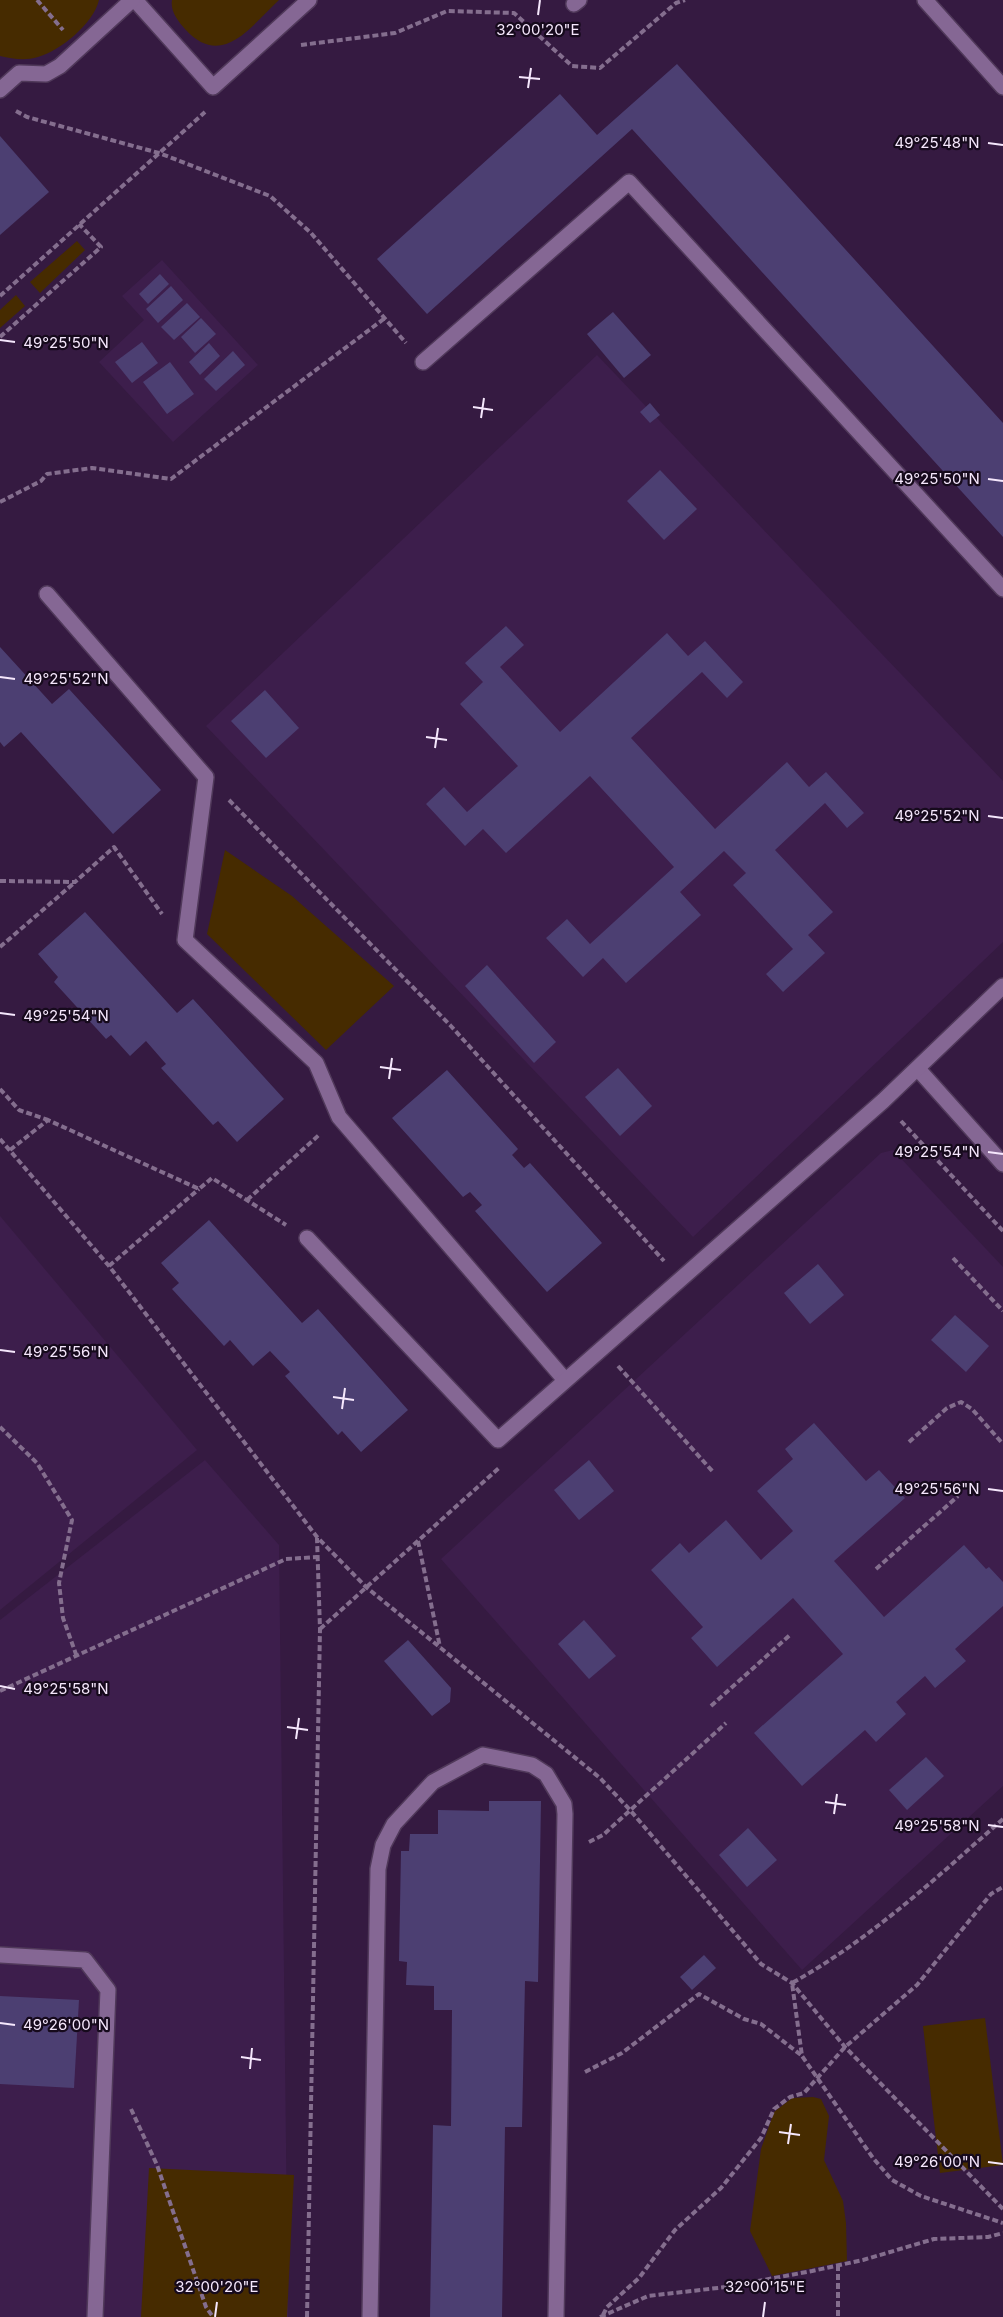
<svg xmlns="http://www.w3.org/2000/svg" width="1003" height="2317" font-family="Inter,sans-serif">
<style>
.built{fill:#3d1e4c}
.green{fill:#462b00}
.building{fill:#4c3f72}
.lines{fill:none;stroke-linecap:round;stroke-linejoin:round}
.lane-casing{stroke:#50395a;stroke-width:18}
.path{stroke:#846e8e;stroke-width:4;stroke-dasharray:6 3;stroke-linecap:butt}
.lane{stroke:#856794;stroke-width:15}
.ticks{fill:none;stroke:#f5e7fc;stroke-width:2}
.ticks-label{font-size:15px;text-anchor:middle;fill:#f5e7fc;stroke:#160a1c;stroke-width:4.5;stroke-linejoin:round;paint-order:stroke}
</style>
<rect width="100%" height="100%" fill="#351a41"/>
<g class="built">
<path d="M162,260L258,365L173,442L99,362L144,320L122,296Z"/>
<path d="M597,355L1003,781V942L693,1237L206,726Z"/>
<path d="M893,1150L1003,1267V1786L802,1970L441,1559L881,1153Z"/>
<path d="M0,1216L197,1450L0,1610Z"/>
<path d="M205,1460L279,1545L288,2317H0V1620Z"/>
</g>
<g class="green">
<path d="M0,0H99C94,23 60,51 38,57C25,61 13,59 0,56Z"/>
<path d="M172,0H279C251,26 222,70 185,29C178,21 170,11 172,0Z"/>
<path d="M77,241L85,250L40,293L30,282Z"/>
<path d="M16,295L25,306L0,328V310Z"/>
<path d="M225,850L292,896L394,986L326,1050L207,934Z"/>
<path d="M985,2018L1003,2165L940,2173L923,2026Z"/>
<path d="M813,2097L821,2099L829,2116L824,2160L843,2201L846,2223L847,2261L772,2276L750,2231L761,2149L774,2112L792,2098Z"/>
<path d="M149,2168L294,2175L287,2317H141Z"/>
</g>
<g class="building">
<path d="M677,64L1003,423V537L632,129L427,314L377,259L560,94L597,135Z"/>
<path d="M0,136L49,192L0,235Z"/>
<path d="M160,274L169,284L148,304L139,294Z"/>
<path d="M171,286L183,300L158,323L146,309Z"/>
<path d="M187,303L200,317L174,340L161,327Z"/>
<path d="M613,312L651,355L624,378L587,334Z"/>
<path d="M201,318L216,334L195,353L181,337Z"/>
<path d="M142,342L158,363L132,383L115,362Z"/>
<path d="M209,343L220,356L200,375L189,362Z"/>
<path d="M233,351L245,365L216,391L204,379Z"/>
<path d="M170,362L194,394L167,414L143,382Z"/>
<path d="M650,403L660,415L650,423L640,412Z"/>
<path d="M660,470L697,509L664,540L627,501Z"/>
<path d="M506,626L524,645L500,667L560,732L667,633L688,656L705,641L743,682L727,698L702,672L631,738L715,829L787,762L809,787L826,772L864,813L847,828L825,803L775,850L833,912L808,935L825,953L783,992L766,974L793,949L733,885L746,873L724,851L680,892L701,915L626,983L603,958L583,977L546,938L567,919L590,944L674,867L590,776L506,853L483,829L465,846L426,804L444,787L467,812L518,766L460,704L483,682L465,663Z"/>
<path d="M0,647L52,704L69,689L161,790L113,834L21,732L4,747L0,742Z"/>
<path d="M265,690L299,728L266,758L231,721Z"/>
<path d="M85,912L177,1013L193,999L284,1099L237,1142L218,1121L213,1125L161,1068L166,1064L146,1041L130,1056L111,1035L106,1039L54,982L58,977L38,954Z"/>
<path d="M487,965L556,1042L534,1063L465,986Z"/>
<path d="M618,1068L652,1106L620,1136L585,1097Z"/>
<path d="M447,1070L518,1149L512,1155L524,1168L530,1163L602,1243L547,1292L475,1211L482,1205L470,1192L463,1197L392,1118Z"/>
<path d="M209,1220L302,1323L318,1309L408,1410L361,1452L342,1431L338,1435L285,1376L290,1372L270,1351L253,1366L230,1340L224,1346L172,1289L179,1283L161,1263Z"/>
<path d="M818,1264L844,1295L810,1324L784,1293Z"/>
<path d="M955,1315L989,1346L966,1372L931,1340Z"/>
<path d="M814,1423L866,1481L879,1470L905,1498L834,1561L884,1617L964,1545L986,1569L989,1567L1003,1582V1606L955,1649L966,1661L935,1688L925,1676L896,1702L906,1714L876,1742L865,1730L802,1786L754,1733L843,1654L793,1598L717,1667L691,1638L703,1627L651,1570L680,1543L689,1553L726,1520L761,1560L793,1531L757,1491L793,1459L785,1449Z"/>
<path d="M589,1460L614,1491L579,1520L554,1490Z"/>
<path d="M584,1620L616,1656L589,1679L558,1644Z"/>
<path d="M408,1640L451,1688L450,1702L432,1716L384,1661Z"/>
<path d="M926,1757L944,1776L907,1810L889,1790Z"/>
<path d="M489,1801H541L538,1982L525,1981L522,2127H505L502,2317H430L433,2125L451,2126L452,2010H434V1986L406,1985L407,1962L399,1961L401,1851H409L410,1834H438V1810L489,1811Z"/>
<path d="M748,1828L777,1860L747,1887L719,1855Z"/>
<path d="M704,1955L716,1968L692,1990L680,1977Z"/>
<path d="M0,1996L79,2000L74,2088L0,2084Z"/>
</g>
<g class="lines">
<g class="lane-casing">
<g id="lane">
<path d="M135,0L213,87L309,0"/>
<path d="M925,0L1003,87"/>
<path d="M574,4L579,0"/>
<path d="M0,90L19,73L46,74L60,66L132,0"/>
<path d="M423,362L629,182L1003,589"/>
<path d="M47,594L206,777L185,940L316,1063L339,1117L565,1380"/>
<path d="M918,1069L1003,1164"/>
<path d="M307,1238L498,1440L883,1101L1003,986"/>
<path d="M0,1955L85,1960L108,1990L95,2317"/>
<path d="M370,2317L378,1869L383,1845L394,1824L433,1782L483,1755L532,1765L546,1774L564,1804L565,1814L556,2317"/>
</g>
</g>
<g class="path">
<path d="M37,0L63,30"/>
<path d="M301,45L395,33L447,11L514,13L572,66L600,68L676,3L685,0"/>
<path d="M16,111L27,117L159,153L270,196L311,233L406,343"/>
<path d="M0,296L205,112"/>
<path d="M0,337L101,247L79,224"/>
<path d="M0,502L41,481L47,474L92,468L171,479L385,318"/>
<path d="M229,800L450,1025L664,1261"/>
<path d="M0,881L75,882L114,847L162,914"/>
<path d="M0,947L74,883"/>
<path d="M0,1089L19,1110L48,1120"/>
<path d="M901,1121L1003,1231"/>
<path d="M0,1139L109,1266L317,1537L366,1587L600,1778L630,1810L761,1964L792,1983L845,2047L1003,2209"/>
<path d="M10,1150L48,1120L199,1189L212,1178L286,1225"/>
<path d="M247,1200L320,1134"/>
<path d="M953,1258L1003,1311"/>
<path d="M109,1266L199,1189"/>
<path d="M618,1366L714,1473"/>
<path d="M0,1427L37,1463L72,1520L59,1583L63,1618L77,1657"/>
<path d="M909,1442L947,1408L961,1402L972,1409L1003,1444"/>
<path d="M418,1541L440,1647"/>
<path d="M876,1569L958,1496"/>
<path d="M320,1629L500,1467"/>
<path d="M0,1691L286,1559L318,1557"/>
<path d="M711,1706L790,1635"/>
<path d="M1003,1819C936,1878 871,1939 792,1983L802,2056L873,2158L892,2180L921,2196L1003,2223"/>
<path d="M589,1842L603,1835L726,1723"/>
<path d="M585,2072L622,2053L699,1994L744,2019L761,2024L801,2055"/>
<path d="M131,2109L157,2165L206,2307L213,2317"/>
<path d="M838,2265V2317"/>
<path d="M603,2315L607,2307L639,2278L675,2230L721,2188L761,2138L774,2109L790,2097L804,2093L845,2047L917,1985L991,1894L1003,1887"/>
<path d="M307,2317L320,1629L317,1538"/>
<path d="M600,2317L648,2296L726,2287L812,2271L863,2260L934,2239L988,2237L1003,2233"/>
</g>
<use href="#lane" class="lane"/>
</g>
<path class="ticks" d="M538,15L540,0M519,77L540,79M528,88L531,68M988,143L1003,145M0,340L15,342M473,407L493,410M481,418L484,398M988,479L1003,481M0,677L15,679M426,737L447,740M435,748L438,728M988,816L1003,818M0,1013L15,1015M380,1067L401,1070M389,1079L392,1058M988,1152L1003,1154M0,1350L15,1352M333,1397L354,1400M342,1409L345,1388M988,1489L1003,1491M0,1686L15,1689M287,1727L308,1730M296,1739L299,1718M825,1802L846,1805M834,1814L837,1794M988,1825L1003,1827M0,2023L15,2025M241,2057L261,2060M250,2069L252,2048M779,2132L800,2135M788,2144L791,2124M988,2162L1003,2164M215,2317L217,2302M763,2317L765,2302"/>
<g class="ticks-label">
<text x="538" y="35">32°00'20"E</text>
<text x="937" y="148">49°25'48"N</text>
<text x="66" y="348">49°25'50"N</text>
<text x="937" y="484">49°25'50"N</text>
<text x="66" y="684">49°25'52"N</text>
<text x="937" y="821">49°25'52"N</text>
<text x="66" y="1021">49°25'54"N</text>
<text x="937" y="1157">49°25'54"N</text>
<text x="66" y="1357">49°25'56"N</text>
<text x="937" y="1494">49°25'56"N</text>
<text x="66" y="1694">49°25'58"N</text>
<text x="937" y="1831">49°25'58"N</text>
<text x="66" y="2030">49°26'00"N</text>
<text x="937" y="2167">49°26'00"N</text>
<text x="217" y="2292">32°00'20"E</text>
<text x="765" y="2292">32°00'15"E</text>
</g>
</svg>
